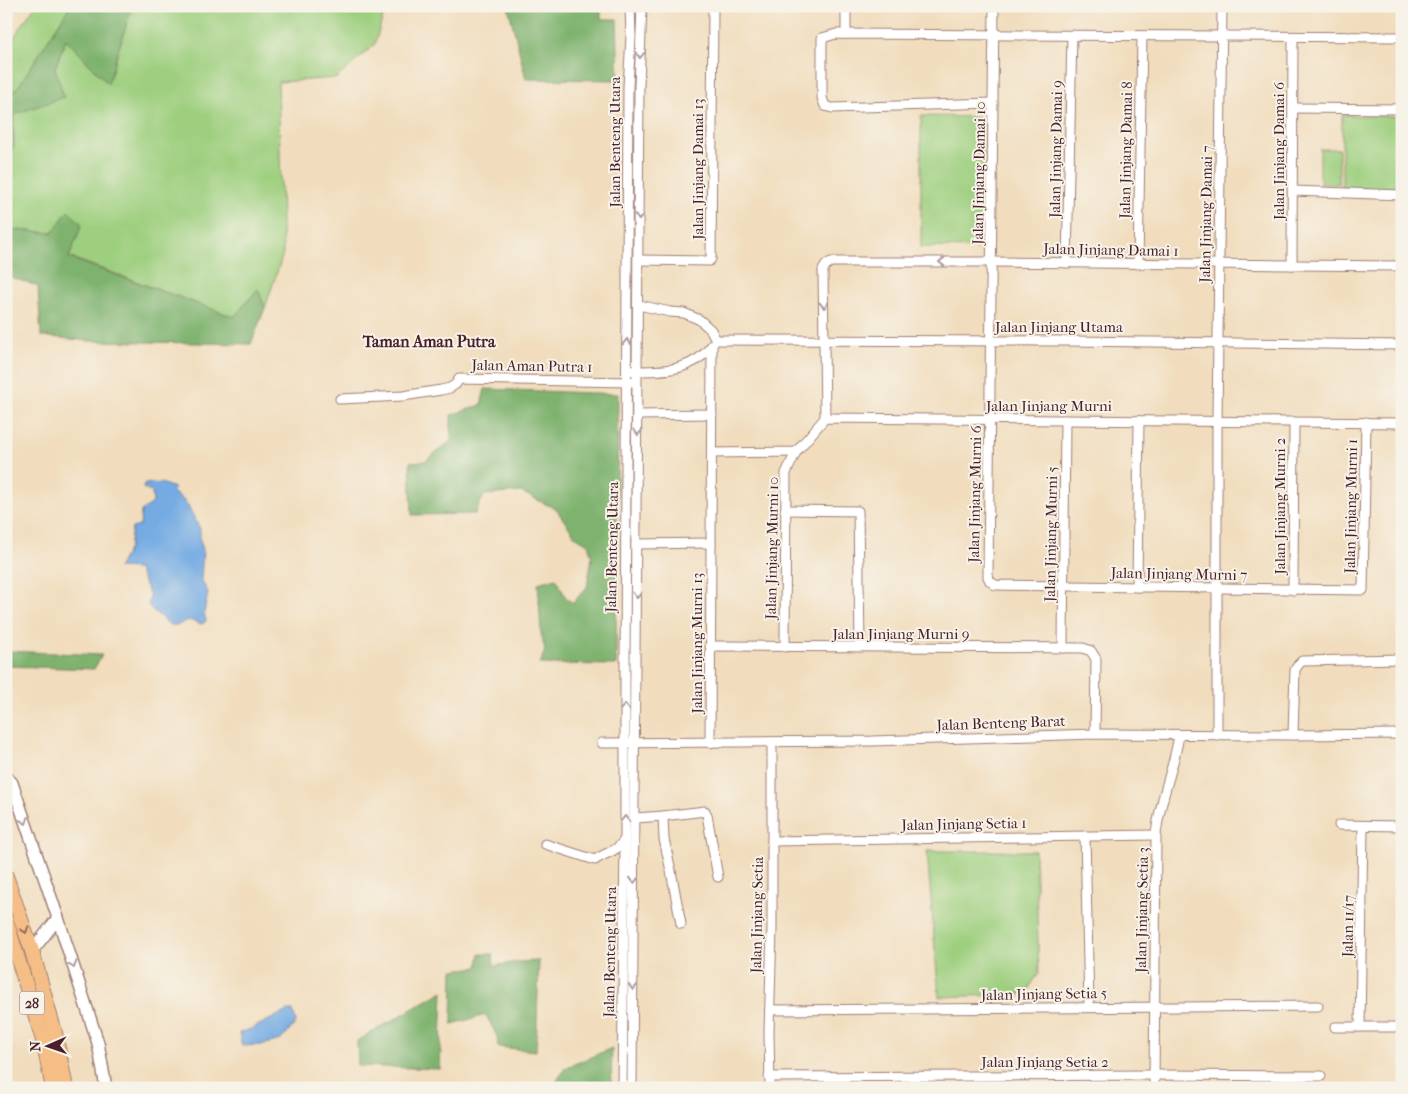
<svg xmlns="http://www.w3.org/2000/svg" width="1408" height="1094" font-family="'IM FELL French Canon',serif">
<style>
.green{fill:#9ecf7f;stroke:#747755}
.forest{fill:#7eb26e;stroke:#64684c}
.water{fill:#75abe3;stroke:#606587}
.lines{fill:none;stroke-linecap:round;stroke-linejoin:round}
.river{stroke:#75abe3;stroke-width:12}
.minor-casing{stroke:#9e7e74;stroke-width:11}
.tertiary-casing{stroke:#9e7e74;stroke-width:14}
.trunk-casing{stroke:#9e7e74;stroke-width:16}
.minor{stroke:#fff;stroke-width:9}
.tertiary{stroke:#fff;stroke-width:11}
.trunk{stroke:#f6be87;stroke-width:14}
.oneway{stroke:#ae9aa0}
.oneway2{stroke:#976754}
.labels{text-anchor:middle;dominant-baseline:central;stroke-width:4;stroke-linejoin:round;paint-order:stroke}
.shield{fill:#f7f3e8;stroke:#7e5f64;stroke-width:1}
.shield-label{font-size:14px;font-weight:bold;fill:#4a1f2b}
.street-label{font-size:15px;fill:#4a1f2b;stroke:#f7f3e8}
.neighbourhood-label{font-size:16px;font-weight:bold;fill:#4a1f2b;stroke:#f7f3e8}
</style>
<rect width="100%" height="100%" fill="#f7f3e8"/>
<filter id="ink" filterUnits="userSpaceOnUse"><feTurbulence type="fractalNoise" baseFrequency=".02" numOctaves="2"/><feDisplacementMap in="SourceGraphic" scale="10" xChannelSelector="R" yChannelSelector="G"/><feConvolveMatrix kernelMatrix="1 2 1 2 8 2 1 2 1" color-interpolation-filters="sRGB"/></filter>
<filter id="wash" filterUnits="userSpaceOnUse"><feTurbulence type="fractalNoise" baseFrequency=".0096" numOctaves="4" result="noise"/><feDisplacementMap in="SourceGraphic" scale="20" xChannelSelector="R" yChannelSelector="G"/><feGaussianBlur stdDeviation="1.12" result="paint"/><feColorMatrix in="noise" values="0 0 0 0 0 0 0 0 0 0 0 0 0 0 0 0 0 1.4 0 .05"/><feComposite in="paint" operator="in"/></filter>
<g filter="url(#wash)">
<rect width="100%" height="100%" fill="#f1ddbd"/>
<g class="green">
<path d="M35,6H70L18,87L6,100V49Z"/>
<path d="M132,6H386L375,44L337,78L278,82L283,254L265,308L258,289L234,317L69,257L82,224L53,233L6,229V159L14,146L13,115L55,68L66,39L108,83Z"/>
<path d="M1342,115L1402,117V191L1342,188Z"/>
<path d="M921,116L983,117V248L921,247Z"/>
<rect x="1320" y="149" width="19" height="35"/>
<path d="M927,851H1035L1039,973L1025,994L939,997Z"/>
</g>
<g class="forest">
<path d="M70,6H132L108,84L66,39L55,68L64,97L13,115L14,146L6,159V100L18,87Z"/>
<path d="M508,6H601V19H617L619,80L526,79Z"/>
<path d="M68,211L82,224L69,258L234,317L258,289L265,308L251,344L89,341L41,336L38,286L6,276V229L52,233Z"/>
<path d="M485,389L618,394L616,665L540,664L545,650L541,633L538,583L556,578L566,598L573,603L587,587L592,557L588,544L575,536L556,509L521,492L484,495L475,514L412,515L410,462L425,461L451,441V415L481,405Z"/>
<path d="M6,651L102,655L94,669L6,666Z"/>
<path d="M480,954H493L494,966L517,962L539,961L536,1051L498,1047L497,1036L486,1015L452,1024L453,970L478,967Z"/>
<path d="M443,991L440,1069L358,1066L357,1041Z"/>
<path d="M612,1048L611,1088H548L555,1084L565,1068Z"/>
</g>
<g class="water">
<path d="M161,483L174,488L173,493L179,496L187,504L200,529V540L203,549L201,579L208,593L204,613L206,621L202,624L189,620L178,625H170L148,606L150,596L138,569L118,568L129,548L132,528L140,526L141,511L153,503L152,492L143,488L144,484Z"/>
<path d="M287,1011H293L296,1023L281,1040L261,1045L242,1046L239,1033L251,1029Z"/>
</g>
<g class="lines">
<path class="river" d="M6,9L8,6"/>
</g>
</g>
<g filter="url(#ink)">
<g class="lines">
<g class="minor-casing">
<g id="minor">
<path d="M994,6L988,577L990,581L995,585L1363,590L1366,422"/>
<path d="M846,34V6"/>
<path d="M993,103L832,108L825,106L822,98V38L836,34L1402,37"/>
<path d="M1293,108L1402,109"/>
<path d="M1293,191L1402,195"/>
<path d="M639,260L709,261L711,259L713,6"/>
<path d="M1067,263L1072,35"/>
<path d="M1138,264L1142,36"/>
<path d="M1292,265L1293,37"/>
<path d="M639,305L670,312L684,313L700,320L711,330L716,340"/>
<path d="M716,340L1066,341L1402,345"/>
<path d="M633,371C664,371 693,372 713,344"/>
<path d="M340,399L403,396L441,390L450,388L456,384L459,379L632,382"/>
<path d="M638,415L712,414"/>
<path d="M825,418L823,270L826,265L831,262H991L1402,266"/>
<path d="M712,453L796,452L825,418L1402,423"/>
<path d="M785,510L858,511L860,647"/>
<path d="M637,544L711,543"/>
<path d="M1137,587L1139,421"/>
<path d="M1293,590L1294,422"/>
<path d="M710,646L1083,648L1091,651L1096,659L1095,734"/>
<path d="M785,647L786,473L796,452"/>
<path d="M1063,648L1065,420"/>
<path d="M1217,735V421L1222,6"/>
<path d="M1293,735L1295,670L1298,665L1302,661L1402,659"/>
<path d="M602,743L872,741L1095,734L1293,735L1402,734"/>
<path d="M710,743L712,345"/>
<path d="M663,816L664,839L671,871L681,924"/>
<path d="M635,818L663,816L705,811L707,815L718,877"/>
<path d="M1339,825L1402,826"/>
<path d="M1085,836L1089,1007"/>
<path d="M772,841L1156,835"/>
<path d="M545,844L595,860C607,851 615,854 625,839"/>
<path d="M770,1010L1318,1006"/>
<path d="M1335,1027H1402"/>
<path d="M1360,1027L1363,826"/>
<path d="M769,1077L1154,1075L1321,1076"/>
<path d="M622,1088L625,839V670L628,87L631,37L630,6"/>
<path d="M632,1088L639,86L642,6"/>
<path d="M770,1088L769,1032L772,929V742"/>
<path d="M1154,1088L1156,835C1159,801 1174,769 1179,735"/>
</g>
</g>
<g class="tertiary-casing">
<g id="tertiary">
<path d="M6,777L12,783L58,918L32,951"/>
<path d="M58,918L98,1043L106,1088"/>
</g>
</g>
<g class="trunk-casing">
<g id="trunk">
<path d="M6,876L32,951L55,1033L66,1088"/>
<path d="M6,920L43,1040L53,1088"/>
</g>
</g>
<use href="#minor" class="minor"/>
<use href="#tertiary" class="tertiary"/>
<use href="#trunk" class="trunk"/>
</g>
<defs><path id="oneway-chevron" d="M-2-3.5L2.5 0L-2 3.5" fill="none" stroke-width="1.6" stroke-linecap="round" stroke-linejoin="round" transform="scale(1.25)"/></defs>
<g class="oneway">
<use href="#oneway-chevron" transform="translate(640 55) rotate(92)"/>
<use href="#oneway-chevron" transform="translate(639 217) rotate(90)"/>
<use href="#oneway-chevron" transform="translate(942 262) rotate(180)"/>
<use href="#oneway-chevron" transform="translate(824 305) rotate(89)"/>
<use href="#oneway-chevron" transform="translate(627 342) rotate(-90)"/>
<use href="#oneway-chevron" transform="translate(638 432) rotate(90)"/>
<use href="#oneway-chevron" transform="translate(637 595) rotate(90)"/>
<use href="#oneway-chevron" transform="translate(625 707) rotate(-90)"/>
<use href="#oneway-chevron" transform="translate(625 819) rotate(-90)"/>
<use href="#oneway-chevron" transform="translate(25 821) rotate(71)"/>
<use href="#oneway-chevron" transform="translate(634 880) rotate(91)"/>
<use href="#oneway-chevron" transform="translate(73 965) rotate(72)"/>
<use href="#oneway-chevron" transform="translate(633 987) rotate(90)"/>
</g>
<use class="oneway2" href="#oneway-chevron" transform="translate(25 930) rotate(71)"/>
</g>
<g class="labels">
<rect class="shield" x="19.5" y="991.5" width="25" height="23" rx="4"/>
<g class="shield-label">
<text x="32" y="1003">28</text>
</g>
<g class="street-label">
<text transform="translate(615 142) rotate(-90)">Jalan Benteng Utara</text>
<text transform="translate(1056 149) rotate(-89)">Jalan Jinjang Damai 9</text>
<text transform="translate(1126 150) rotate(-89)">Jalan Jinjang Damai 8</text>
<text transform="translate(1279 151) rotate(-90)">Jalan Jinjang Damai 6</text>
<text transform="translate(698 169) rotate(-90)">Jalan Jinjang Damai 13</text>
<text transform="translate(979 173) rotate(-89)">Jalan Jinjang Damai 10</text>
<text transform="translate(1206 214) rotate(-89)">Jalan Jinjang Damai 7</text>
<text transform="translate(1111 250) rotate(1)">Jalan Jinjang Damai 1</text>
<text x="1059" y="327">Jalan Jinjang Utama</text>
<text transform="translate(532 366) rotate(1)">Jalan Aman Putra 1</text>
<text x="1049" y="406">Jalan Jinjang Murni</text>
<text transform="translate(975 494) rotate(-89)">Jalan Jinjang Murni 6</text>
<text transform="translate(1280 506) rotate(-90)">Jalan Jinjang Murni 2</text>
<text transform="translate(1351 506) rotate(-89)">Jalan Jinjang Murni 1</text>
<text transform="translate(1051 534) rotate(-89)">Jalan Jinjang Murni 5</text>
<text transform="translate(612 547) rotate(-89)">Jalan Benteng Utara</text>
<text transform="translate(772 548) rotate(-89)">Jalan Jinjang Murni 10</text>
<text transform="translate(1179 574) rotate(1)">Jalan Jinjang Murni 7</text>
<text x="901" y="634">Jalan Jinjang Murni 9</text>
<text transform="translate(697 643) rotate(-90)">Jalan Jinjang Murni 13</text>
<text transform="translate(1001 723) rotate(-2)">Jalan Benteng Barat</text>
<text transform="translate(964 824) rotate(-1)">Jalan Jinjang Setia 1</text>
<text transform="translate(1142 910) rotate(-89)">Jalan Jinjang Setia 3</text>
<text transform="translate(757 915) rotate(-89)">Jalan Jinjang Setia</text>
<text transform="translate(1348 926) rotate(-89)">Jalan 11/17</text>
<text transform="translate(610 952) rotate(-89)">Jalan Benteng Utara</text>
<text transform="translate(1044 994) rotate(-1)">Jalan Jinjang Setia 5</text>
<text x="1045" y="1062">Jalan Jinjang Setia 2</text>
</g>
<g class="neighbourhood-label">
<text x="429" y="341">Taman Aman Putra</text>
</g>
</g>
<rect width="1408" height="1094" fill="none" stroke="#f7f3e8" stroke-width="25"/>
<g transform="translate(48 1046) rotate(268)" stroke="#f7f3e8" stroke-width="4" paint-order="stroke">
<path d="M0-4L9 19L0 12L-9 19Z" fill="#4a1f2b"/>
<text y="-8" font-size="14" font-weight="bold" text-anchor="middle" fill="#4a1f2b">N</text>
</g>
</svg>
